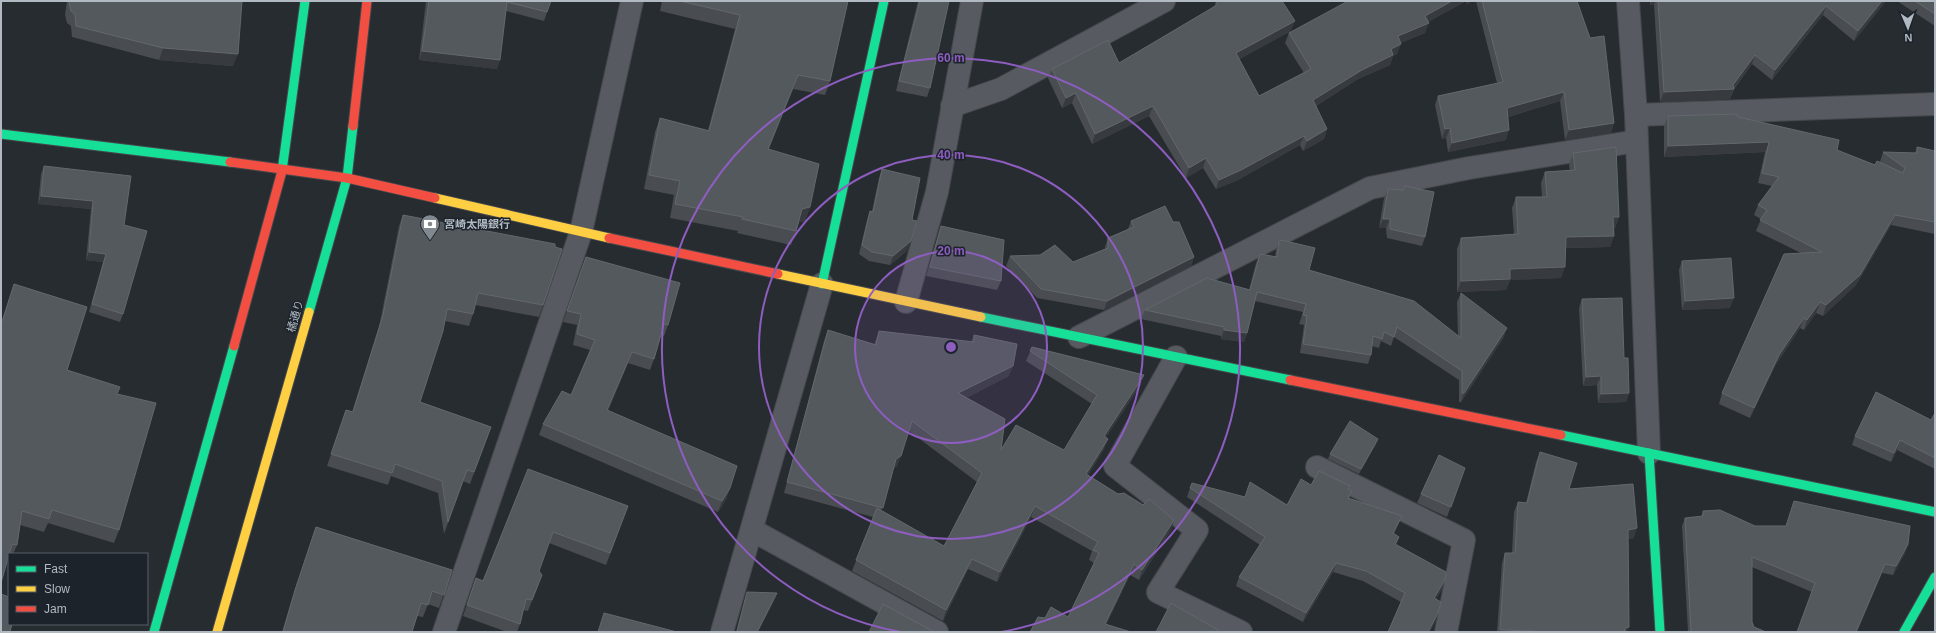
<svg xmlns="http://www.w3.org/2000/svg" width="1936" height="633" font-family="Arial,'Noto Sans JP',sans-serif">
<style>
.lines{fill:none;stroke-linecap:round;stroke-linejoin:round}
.street-casing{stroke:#44484c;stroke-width:24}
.fast-casing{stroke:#44484c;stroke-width:11}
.slow-casing{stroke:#44484c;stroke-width:11}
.jam-casing{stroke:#44484c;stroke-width:11}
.street{stroke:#575a60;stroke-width:22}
.fast{stroke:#16e098;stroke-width:9}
.slow{stroke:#ffcf43;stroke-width:9}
.jam{stroke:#f24e42;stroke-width:9}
.wall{fill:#494d51;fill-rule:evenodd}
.shaded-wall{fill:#373b3f}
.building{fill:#54595e;stroke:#63686d}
.ring{fill:none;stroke:#8e5dc0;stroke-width:2}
.labels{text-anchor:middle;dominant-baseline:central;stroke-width:3;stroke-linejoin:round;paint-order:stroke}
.poi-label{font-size:11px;font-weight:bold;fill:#b1b9c2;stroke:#1c232b;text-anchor:start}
.street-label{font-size:11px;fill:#b1b9c2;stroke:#1c232b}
.centre{fill:#8e5dc0;stroke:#1c232b;stroke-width:2}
.ring-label{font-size:12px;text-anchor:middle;font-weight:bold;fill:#8e5dc0;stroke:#1c232b;stroke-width:3;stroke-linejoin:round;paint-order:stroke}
</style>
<rect width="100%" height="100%" fill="#272c31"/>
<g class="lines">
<g class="street-casing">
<g id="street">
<path d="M1628,1L1636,115L1649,453"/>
<path d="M952,106L1001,89L1164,1"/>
<path d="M1636,115L1935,104"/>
<path d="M906,302L937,192L972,1"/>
<path d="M1079,337L1370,188L1469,168L1637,141"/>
<path d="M1176,357L1115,466L1197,530L1158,592L1241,632"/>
<path d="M1317,467L1464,540L1446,632"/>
<path d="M752,530L937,632"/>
<path d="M444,632L581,232L632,1"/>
<path d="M722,632L822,284"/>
</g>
</g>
<g class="fast-casing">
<g id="fast">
<path d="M1,134L230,162"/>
<path d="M282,171L305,1"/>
<path d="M822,284L884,1"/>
<path d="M309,312L347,178L353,126"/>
<path d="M981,317L1290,380"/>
<path d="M1561,435L1935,512"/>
<path d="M1649,453L1660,632"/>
<path d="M154,632L234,346"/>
<path d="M1904,632L1935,577"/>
</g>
</g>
<g class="slow-casing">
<g id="slow">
<path d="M435,198L609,238"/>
<path d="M778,274L981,317"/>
<path d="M217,632L309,312"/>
</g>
</g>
<g class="jam-casing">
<g id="jam">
<path d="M353,126L367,1"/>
<path d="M230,162L347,178L435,198"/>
<path d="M609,238L778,274"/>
<path d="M234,346L282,171"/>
<path d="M1290,380L1561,435"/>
</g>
</g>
<use href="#street" class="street"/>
<use href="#fast" class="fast"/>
<use href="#slow" class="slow"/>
<use href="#jam" class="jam"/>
</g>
<g class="wall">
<path d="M67,1H242L233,66L159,60L72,37L71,26L67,23L65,15Z"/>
<path d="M426,1H551L544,21L506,11L497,69L419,60Z"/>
<path d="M662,1H848L830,81L825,95L793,89L769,149L810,207L805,221L799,222L796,231L791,245L737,233L738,231L670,218L674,195L644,189L655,132L660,118L708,130L735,29L660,11Z"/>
<path d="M918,1H949L930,88L927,97L896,91Z"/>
<path d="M1216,1H1282L1291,31L1239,59L1259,96L1304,73L1285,43L1289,33L1347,2L1346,1H1472L1467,4L1466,1L1428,22L1425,33L1400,43L1397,54L1393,56L1390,65L1358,79L1316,106L1327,129L1324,139L1303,151L1300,145L1238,180L1216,189L1203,168L1186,178L1149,116L1092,144L1072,103L1062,108L1048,78L1052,69L1119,63L1214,7Z"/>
<path d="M1476,1H1577L1614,123L1611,133L1565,140L1560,101L1508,117L1506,140L1448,152L1446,138L1442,139L1435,105L1438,96L1497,83Z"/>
<path d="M1650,1H1886L1854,41L1823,15L1772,80L1752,64L1734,89L1730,99L1660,102L1654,4L1650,5Z"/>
<path d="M1897,1H1935V26Z"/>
<path d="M1668,116L1738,117L1837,150L1875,165L1880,162L1883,152L1915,153L1917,147L1935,151V234L1891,225L1856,285L1823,316L1816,313L1804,330L1800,328L1775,366L1750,418L1719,404L1722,393L1801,253L1756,231L1761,219L1754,215L1758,205L1772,186L1758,183L1765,152L1664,157V126Z"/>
<path d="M1573,153L1619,217L1615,228H1614V236L1610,247L1566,248L1561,278L1510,280L1506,290L1457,292V249L1461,238L1514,234L1512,208L1516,197H1542L1541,183L1545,172L1570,171L1569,165Z"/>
<path d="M44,166L124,225L123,314L120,322L89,312L103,262L86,260L91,209L38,204L41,174Z"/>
<path d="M882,169L912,220L907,251L890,265L869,261L859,254L867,220L870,211H872L879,178Z"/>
<path d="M1404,186L1425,237L1422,246L1387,238L1386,228H1379L1384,198L1388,189L1403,190Z"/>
<path d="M403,215L555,247L562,249L539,317L475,305L473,314L469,326L445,321L420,402L491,427L470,484L463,481L444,534L438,493L391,476L388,485L327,466L346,410L352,412L379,327L399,226Z"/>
<path d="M1131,221L1173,222L1194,257L1191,266L1104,310L1037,298L1006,266L1010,256L1073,262L1105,249V247L1108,238L1128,229Z"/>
<path d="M941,226L1001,281L997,290L926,276L938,235Z"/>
<path d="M1279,242L1309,270L1458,336L1457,302L1461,293L1504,337L1461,402H1459V380L1394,337L1391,346L1381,341L1379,348L1372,346L1371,355L1368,364L1300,353L1304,325L1299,324L1303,312L1255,301L1247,333L1244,342L1221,339V336L1141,319L1145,310L1249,290L1256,263L1260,254L1275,257L1276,250Z"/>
<path d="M586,257L668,325L664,336L661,335L654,359L650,370L628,363L608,411L730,488L726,499L718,512L539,435L543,424L571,395L590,350L573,345L577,325L563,322Z"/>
<path d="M1682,261L1730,308L1682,310L1679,270Z"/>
<path d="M14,284L67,370L117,394L119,530L114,543L48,523L44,532L20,525L17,545L13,554H9V558L8,557L1,323Z"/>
<path d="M1582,299L1629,393L1626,402L1598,403L1597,385L1583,386L1579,308Z"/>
<path d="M828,330L874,345L879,331L971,342L974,335L1009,376L966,398L1001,450H1064L1092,404L1026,361L1032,347L1144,375L1140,386L1106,437L1104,449L1088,475L1171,530L1139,580L1130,575L1106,624L1045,618L1068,617L1094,563L1089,560L1092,551L1031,517L997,582L968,569L943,621L852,571L873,517L784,493L824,341ZM909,431L977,482L944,546L881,511L893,469L897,466Z"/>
<path d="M1935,413V469L1897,450L1891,462L1852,445L1855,436L1931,420Z"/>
<path d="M1376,444L1359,474L1328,459L1330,454Z"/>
<path d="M1540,452L1569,489L1634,538L1628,539L1629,627L1627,632H1497L1502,563L1505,553H1512L1514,512L1518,502L1526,503L1536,462Z"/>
<path d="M1465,468L1447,517L1417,503L1421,494Z"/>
<path d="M528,469L628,506L606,565L549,543L539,571L538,586L528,611L523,610L520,624L517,632H507L463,616L476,578L483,581Z"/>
<path d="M1250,482L1287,505L1311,485L1350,486L1349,489L1352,491L1349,499L1402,516L1394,534L1399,537L1396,545L1445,580L1442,589L1436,599L1438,613L1435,622L1430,632H1388L1401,602L1363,581L1333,572L1303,622L1236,586L1239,577L1260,545L1187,497L1190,488L1245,497Z"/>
<path d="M1703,511L1755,526L1908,544L1905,553L1893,575L1882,573L1857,632H1797L1812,592L1752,567V622L1754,627L1766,632H1688L1682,526L1685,518L1701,517Z"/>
<path d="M316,527L452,570L439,608L428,604L423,617L417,616L412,632H282L291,602Z"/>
<path d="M747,592L773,602L758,632H736L744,601Z"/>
</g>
<g class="shaded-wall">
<path d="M1452,1H1466L1421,26L1425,16Z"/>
<path d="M1468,1H1472L1467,4Z"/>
<path d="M1651,1H1656L1654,4L1650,5Z"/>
<path d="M1882,1H1886L1854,41L1858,31Z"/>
<path d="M1826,6L1823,15L1772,80L1775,70Z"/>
<path d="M1295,21L1291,31L1233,63L1236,53Z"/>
<path d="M1429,23L1425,33L1394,46L1398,36Z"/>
<path d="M1401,44L1397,54L1393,56L1390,65L1358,79L1309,110L1313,100L1391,49Z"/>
<path d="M163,48L238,54L233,66L159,60Z"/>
<path d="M422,51L500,60L497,69L419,60Z"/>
<path d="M1755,55L1752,64L1733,89L1730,99L1660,102L1664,92L1733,85Z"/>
<path d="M798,75L793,89L763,163L768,149Z"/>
<path d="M1564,92L1560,101L1503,118L1507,108Z"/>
<path d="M1076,93L1072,103L1062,108L1066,98Z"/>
<path d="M1153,106L1149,116L1092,144L1095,134Z"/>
<path d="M1614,123L1611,133L1565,140L1569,130Z"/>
<path d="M1450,128L1446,138L1442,139L1445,129Z"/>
<path d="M1327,129L1324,139L1303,151L1307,141Z"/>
<path d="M1509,130L1506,140L1448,152L1452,143Z"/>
<path d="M1304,136L1300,145L1238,180L1216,189L1219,180Z"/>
<path d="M1769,142L1765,152L1664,157L1668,146Z"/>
<path d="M1206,158L1203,168L1186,178L1189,168Z"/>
<path d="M41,196L93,201L91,209L38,204Z"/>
<path d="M810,207L805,221L797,223L802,209Z"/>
<path d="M1895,215L1891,225L1856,285L1823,316L1826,305Z"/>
<path d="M1613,217H1619L1615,228L1609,229Z"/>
<path d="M1383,219H1390L1386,228H1379Z"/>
<path d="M1614,236L1610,247L1562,248L1566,237Z"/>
<path d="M911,241L907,251L890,265L893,256Z"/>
<path d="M89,252L106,254L103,262L86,260Z"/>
<path d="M1194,257L1191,266L1104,310L1107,301Z"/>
<path d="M1565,267L1561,278L1510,280L1506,290L1457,292L1461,281L1510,269Z"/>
<path d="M1734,298L1730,308L1682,310L1685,301Z"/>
<path d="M1820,302L1816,313L1804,330L1807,320Z"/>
<path d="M1804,318L1800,328L1775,366L1750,418L1754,408L1779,355Z"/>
<path d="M1507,328L1504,337L1461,402L1464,393Z"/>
<path d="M1224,330L1247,333L1244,342L1221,339Z"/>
<path d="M632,352L628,363L604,421L607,410Z"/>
<path d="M1013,366L1009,376L954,404L958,393Z"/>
<path d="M1144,375L1140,386L1100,446L1104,436Z"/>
<path d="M1601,376L1597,385L1583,386L1586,377Z"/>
<path d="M1629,393L1626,402L1598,403L1601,394Z"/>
<path d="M1108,439L1104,449L1082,484L1086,474Z"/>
<path d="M1378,439L1376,444L1359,474L1361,469Z"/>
<path d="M1900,440L1897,450L1891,462L1894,453Z"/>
<path d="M901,456L897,466L892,469L896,459Z"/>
<path d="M730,488L726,499L718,512L722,501Z"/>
<path d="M1035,506L1031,517L997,582L1000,572Z"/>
<path d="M1402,516L1398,525L1389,543L1393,533Z"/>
<path d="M1174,520L1171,530L1139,580L1142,570Z"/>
<path d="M1637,528L1634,538L1625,540L1628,530Z"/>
<path d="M1908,544L1905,553L1893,575L1896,566Z"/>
<path d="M972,559L968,569L943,621L946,610Z"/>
<path d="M1336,563L1333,572L1303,622L1306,613Z"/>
<path d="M1134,564L1130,575L1103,632L1105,624Z"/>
<path d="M1885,564L1857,632H1856Z"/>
<path d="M542,575L538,586L528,611L532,600Z"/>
<path d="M1445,580L1442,589L1431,607L1434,598Z"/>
<path d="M777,593L773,602L758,632H757Z"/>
<path d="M1438,613L1435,622L1430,632H1428Z"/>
<path d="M1629,627L1627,632H1624L1625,628Z"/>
<path d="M1500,630L1534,631V632H1499Z"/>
</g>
<g class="building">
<path d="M70,1H242L238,54L163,48L76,26L75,14L71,11L69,3Z"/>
<path d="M429,1H551L547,12L507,2L500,60L422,51Z"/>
<path d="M680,1H848L830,81L798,75L768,149L819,164L810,207L802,209L796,231L742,219L743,217L675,204L680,181L649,175L660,118L709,131L740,15Z"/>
<path d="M920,1H949L930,88L899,81Z"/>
<path d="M1217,1H1282L1295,21L1236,53L1259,96L1311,69L1289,33L1348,1H1452L1425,16L1429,23L1398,36L1401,44L1391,49L1393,55L1362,70L1313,100L1327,129L1307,141L1304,136L1241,170L1219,180L1206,158L1189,168L1153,106L1095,134L1076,93L1066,98L1052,69L1108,40L1119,63L1217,5Z"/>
<path d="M1482,1H1577L1590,38L1604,36L1614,123L1569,130L1564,92L1507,108L1509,130L1452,143L1450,128L1445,129L1438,96L1503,82Z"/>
<path d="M1658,1H1882L1858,31L1826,6L1775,70L1755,55L1733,85L1734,89L1664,92Z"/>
<path d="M1915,1H1935V14Z"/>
<path d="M1737,114L1738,117L1839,140L1837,150L1875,165L1877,161L1903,173L1905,168L1883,152L1917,153V147L1935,151V222L1895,215L1860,275L1826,305L1820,302L1807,320L1804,318L1779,355L1754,408L1722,393L1784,254L1822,252L1760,220L1767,210L1758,205L1779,177L1762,173L1769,142L1668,146V116Z"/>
<path d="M1616,147L1619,217H1613L1614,236L1566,237L1565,267L1510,269V279L1461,281V238L1518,234L1516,197H1547L1545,172L1575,170L1573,153Z"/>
<path d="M44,166L131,176L124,225L147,231L123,314L92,304L106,254L89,252L93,201L41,196Z"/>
<path d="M882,169L920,178L912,220L917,221L911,241L893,256L872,252L862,245L870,211L873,212Z"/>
<path d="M1404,186L1434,192L1425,237L1390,229V219H1383L1388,189L1404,190Z"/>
<path d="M1165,206L1173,222H1179L1194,257L1107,301L1041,289L1010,256L1040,255L1055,245L1073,262L1108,248V238L1134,227L1131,221Z"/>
<path d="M403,215L555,244V247L562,249L543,305L478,293L473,314L447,309L443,331L420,402L491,427L474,472L467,470L448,522L442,481L395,464L392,473L331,454L346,410L353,412L383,315Z"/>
<path d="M941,226L1004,240L1001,281L930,267Z"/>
<path d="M1281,240L1315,248L1309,270L1414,301L1461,338V293L1507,328L1464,393H1462V371L1397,327L1394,337L1384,332L1382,339L1373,336L1371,355L1303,344L1307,316L1303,315L1306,304L1257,292L1247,333L1224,330V327L1145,310L1207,278L1250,290L1260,254L1277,257L1279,242Z"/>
<path d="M586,257L680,283L668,325L664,324L654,359L632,352L607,410L737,466L730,488L722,501L543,424L562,391L571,395L595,340L577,334L581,314L567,311Z"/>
<path d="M1731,258L1734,298L1685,301L1682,261Z"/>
<path d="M14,284L87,307L67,370L120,387L117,394L156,403L119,530L52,510L49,519L22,511L17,545L12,544L1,583V323L3,319Z"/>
<path d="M1622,298L1624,358H1628L1629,393L1601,394V376L1586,377L1582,299Z"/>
<path d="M828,330L876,345L879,331L974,342V335L1017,344L1013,366L958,393L1005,419L1001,450L1016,425L1064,450L1097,395L1030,351L1032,347L1144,375L1104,436L1108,439L1086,474L1118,494L1124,493L1143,505L1149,499L1174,520L1142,570L1134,564L1105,624L1131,632H1030L1038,617L1045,618L1051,607L1068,617L1099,553L1093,550L1098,542L1035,506L1000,572L972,559L946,610L856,560L877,508L944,546L982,473L912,421L901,456L896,459L883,508L787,482Z"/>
<path d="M1876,392L1931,420L1935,413V458L1900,440L1894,453L1855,436Z"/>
<path d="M1350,421L1378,439L1361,469L1330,454Z"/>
<path d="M1540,452L1577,463L1569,489L1633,484L1637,528L1628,530L1629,627L1625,628V632H1534V631L1500,630L1505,553H1515L1518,502L1527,503Z"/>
<path d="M1439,455L1465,468L1451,507L1421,494Z"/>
<path d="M528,469L628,506L610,553L553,532L539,571L542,575L532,600L526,599L520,624L467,605L476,578L483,581Z"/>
<path d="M1319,471L1350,486L1348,489L1352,491L1348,498L1402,516L1393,533L1399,537L1395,544L1446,572L1445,580L1434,598L1441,602L1438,613L1428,632H1388L1405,593L1366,571L1336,563L1306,613L1239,577L1265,537L1190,488L1192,483L1245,497L1250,482L1287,505L1301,479L1311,485Z"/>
<path d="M1794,501L1910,526L1908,544L1896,566L1885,564L1856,632H1797L1815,583L1752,557V622L1754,627L1766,632H1691L1685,518L1703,516V511L1720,510L1755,526H1786Z"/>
<path d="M316,527L452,570L444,595L432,591L428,605L421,603L412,632H283L295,590Z"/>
<path d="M747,592L777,593L757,632H737Z"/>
<path d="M1,594L9,597V624H12L10,632H1Z"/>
<path d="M1171,603L1218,630L1216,632H1156Z"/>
<path d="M883,604L934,632H869Z"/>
<path d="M604,613L677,632H598Z"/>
</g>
<circle cx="951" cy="347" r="96" fill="#8e5dc0" fill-opacity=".12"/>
<g class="ring">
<circle cx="951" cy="347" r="96"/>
<circle cx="951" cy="347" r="192"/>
<path d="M901 632A289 289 0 1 1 1001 632"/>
</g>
<defs>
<g id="bank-pin" transform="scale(1)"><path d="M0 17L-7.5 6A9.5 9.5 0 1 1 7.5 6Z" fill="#81888f" stroke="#1c232b"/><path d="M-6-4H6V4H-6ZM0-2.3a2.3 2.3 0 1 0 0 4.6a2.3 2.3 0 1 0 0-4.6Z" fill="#fff"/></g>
</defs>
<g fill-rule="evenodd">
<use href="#bank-pin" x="430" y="224"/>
</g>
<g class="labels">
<g class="poi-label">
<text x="444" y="224">宮崎太陽銀行</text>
</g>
<g class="street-label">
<text transform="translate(295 316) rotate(-74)">橘通り</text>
</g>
</g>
<circle cx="951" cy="347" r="6" class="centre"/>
<g class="ring-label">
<text x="951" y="62">60 m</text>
<text x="951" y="159">40 m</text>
<text x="951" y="255">20 m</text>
</g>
<rect width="1936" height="633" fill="none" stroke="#b1b9c2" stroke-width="4"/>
<rect x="8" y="553" width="140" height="72" fill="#1c232b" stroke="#585f67"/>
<rect x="16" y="566" width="20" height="6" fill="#16e098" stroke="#585f67"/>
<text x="44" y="573" font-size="12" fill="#b1b9c2">Fast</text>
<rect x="16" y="586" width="20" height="6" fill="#ffcf43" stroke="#585f67"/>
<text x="44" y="593" font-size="12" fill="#b1b9c2">Slow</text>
<rect x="16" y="606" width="20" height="6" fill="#f24e42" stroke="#585f67"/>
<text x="44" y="613" font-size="12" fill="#b1b9c2">Jam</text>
<g transform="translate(1908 28) rotate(178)" stroke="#1c232b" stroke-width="3" paint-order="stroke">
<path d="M0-3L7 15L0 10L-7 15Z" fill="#b1b9c2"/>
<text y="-6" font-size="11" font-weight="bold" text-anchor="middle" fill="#b1b9c2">N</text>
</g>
</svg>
